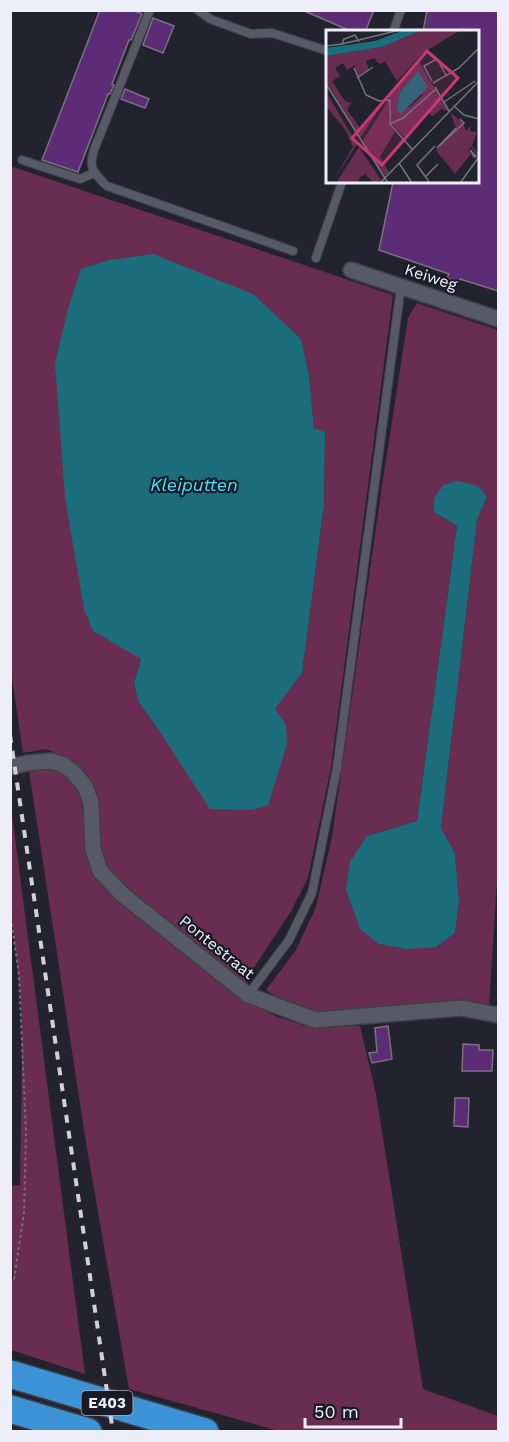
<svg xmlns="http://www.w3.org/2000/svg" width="509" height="1442" font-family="'Work Sans',sans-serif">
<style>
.green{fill:#6a2d52;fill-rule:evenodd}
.water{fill:#1b6d7b}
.building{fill:#5d2c77;stroke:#79717e;stroke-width:1.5}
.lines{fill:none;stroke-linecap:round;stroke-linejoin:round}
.service-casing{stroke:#3d3e48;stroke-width:10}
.minor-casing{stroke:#3d3e48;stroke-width:18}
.motorway-casing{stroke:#3d3e48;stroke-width:30}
.path{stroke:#71727d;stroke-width:2;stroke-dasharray:3 3;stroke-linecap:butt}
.service{stroke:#575967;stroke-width:8}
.minor{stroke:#575967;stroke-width:15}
.motorway{stroke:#3b93d6;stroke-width:27}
.rail{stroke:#cfd0d9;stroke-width:4;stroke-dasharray:8 8;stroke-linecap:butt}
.labels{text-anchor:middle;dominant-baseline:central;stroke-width:4.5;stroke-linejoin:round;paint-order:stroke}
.shield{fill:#181a25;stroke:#adaeb8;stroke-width:1.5}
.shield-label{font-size:15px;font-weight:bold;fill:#edeef7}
.street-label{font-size:16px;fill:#edeef7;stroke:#181a25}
.water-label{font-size:18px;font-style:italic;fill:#4de2fc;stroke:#181a25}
.inset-road{fill:none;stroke:#73747f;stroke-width:1.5}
.view{fill:#c83872;fill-opacity:0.15;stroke:#c83872;stroke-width:3}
.inset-edge{fill:none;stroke:#edeef7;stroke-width:3}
</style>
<rect width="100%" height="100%" fill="#22232f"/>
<g class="green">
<path d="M10,166L393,295L331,767L308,878L290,913L245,981H240L118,883L104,869L99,852L93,795L66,758L46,749L23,753L10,664ZM109,260L301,339L309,375L314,429L325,432L324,505L302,673L274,710L286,725L160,732L138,701L134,683L141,659L81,269Z"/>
<path d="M417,303L498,330V865L489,1006L452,1002H423L377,1009L313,1014L289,1005L266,990L296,950L316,907L332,837L381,492L408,318ZM487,497L477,520L441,828L455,853L459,901L455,933L436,947L367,836L417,821L457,526L435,513Z"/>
<path d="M50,768L61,769L69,775L78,789L83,811L85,852L97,879L142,919L243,998L275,1016L308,1027L360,1026L376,1094L423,1389L498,1416V1431H279L129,1389L87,1149L29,771Z"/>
<path d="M11,807L85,1374L11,1350L10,1278H13L10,1186L20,1185L22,1056L21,1000L10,900Z"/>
</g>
<g class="water">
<path d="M153,254L253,294L301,339L309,375L314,428L325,432L324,505L302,673L275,709L286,725L287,744L268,805L252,810L210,809L160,732L138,701L134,683L141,659L93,631L84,609L65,497L55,363L68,309L81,269L109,260Z"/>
<path d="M458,481L478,486L487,497L477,520L441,828L455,853L459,901L455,933L436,947L407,949L379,944L360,929L346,890L350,862L367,836L417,821L457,526L434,512V499L443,485Z"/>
</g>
<g class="building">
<path d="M100,10H133L142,14L131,40H129L112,84L114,85L110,94H108L78,172L42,160Z"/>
<path d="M302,10H374L365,32H353Z"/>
<path d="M427,10H498V291L460,279L459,282L447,278L449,274L379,250L393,182H477V32H423Z"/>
<path d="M153,18L174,26L163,53L143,45Z"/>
<path d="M125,89L149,99L145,108L121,99Z"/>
<path d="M388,1026L392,1059L372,1063L369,1053L377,1052L375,1028Z"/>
<path d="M463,1044L479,1045V1050H493L492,1071H462Z"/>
<path d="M455,1098H469L468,1127L454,1126Z"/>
</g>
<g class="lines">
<g class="service-casing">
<g id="service">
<path d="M150,10L94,150C88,169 94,173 107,186L293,251"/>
<path d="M198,10L210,19L251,34L272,33L328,51"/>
<path d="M393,32L401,10"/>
<path d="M22,160L80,179L94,173"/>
<path d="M316,258L342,182"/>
<path d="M248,995L289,940L312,893L337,768L401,286"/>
</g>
</g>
<g class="minor-casing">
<g id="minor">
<path d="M351,270L498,319"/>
<path d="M10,767L27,763L51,761L62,764L72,771L85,786L91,803L93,849L100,871L123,895L248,995L315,1020L461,1008L498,1015"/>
</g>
</g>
<g class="motorway-casing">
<g id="motorway">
<path d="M10,1374L205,1432"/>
<path d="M10,1409L88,1432"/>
</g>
</g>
<path class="path" d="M10,912L19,975L26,1133L24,1212L14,1280L10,1279"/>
<use href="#service" class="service"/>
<use href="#minor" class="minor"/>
<use href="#motorway" class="motorway"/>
<path class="rail" d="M10,735L113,1432"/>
</g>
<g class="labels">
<rect class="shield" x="81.5" y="1391" width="51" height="24" rx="4.5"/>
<g class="shield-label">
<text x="107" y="1403">E403</text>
</g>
<g class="street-label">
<text transform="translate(431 277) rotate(18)">Keiweg</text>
<text transform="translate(217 947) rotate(39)">Pontestraat</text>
</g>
<g class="water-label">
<text x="194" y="484">Kleiputten</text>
</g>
</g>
<g transform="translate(326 30)">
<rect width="153" height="153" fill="#22232f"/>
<path d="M96,0H135L98,22L71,51L59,32L53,34L48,28L40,31L43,40L32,47L28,36L21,40L17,33L9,38L14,46L6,51L19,71L25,73L21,80L35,99L61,68L34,108L0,51V26L56,17ZM92,30L122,81L115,79L107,86L102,83L78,107L65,93L61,81L64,94L69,102L54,127L63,142L59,146L36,112L76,48ZM98,64L84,77L71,81L75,68ZM0,62L31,114L6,153L27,117L21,102L0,76ZM124,82L137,93L140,101L145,95L144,101L151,102L146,116L153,124V127L145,117L142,120L145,124L129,144L110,120L131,100ZM33,117L55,150L48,153L39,144L32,149L34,153H10Z" fill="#6a2d52" fill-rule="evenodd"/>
<path d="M78,0H96L56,17L0,26V18L49,11ZM92,41L102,57L75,84L71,81L74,62Z" fill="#1b6d7b"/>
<path class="inset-road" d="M16,14L74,0M0,16L16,14L18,9L29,5L33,12M28,38L40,65L53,71L64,70V94L86,119M31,48L47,37M106,51L98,36L111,29L120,45M107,53L133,38L153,18M0,54L62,153M109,57L123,81M118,72L149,51M128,76L138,85L153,89M64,94L77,88L110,59M130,98L111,118L138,93L134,89M149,128L144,120L151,127M73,133L86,153M99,147L112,134M54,153L153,51M104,153L91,135L109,116M134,153L153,127"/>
<path class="view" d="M101,21L132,48L56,135L26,108Z"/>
<rect width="153" height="153" class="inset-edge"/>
</g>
<rect width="509" height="1442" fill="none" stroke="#edeef7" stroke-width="24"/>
<path d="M305 1418v9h96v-9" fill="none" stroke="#edeef7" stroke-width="3"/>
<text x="314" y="1418" font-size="18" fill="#edeef7" stroke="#181a25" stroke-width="4.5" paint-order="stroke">50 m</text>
</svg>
